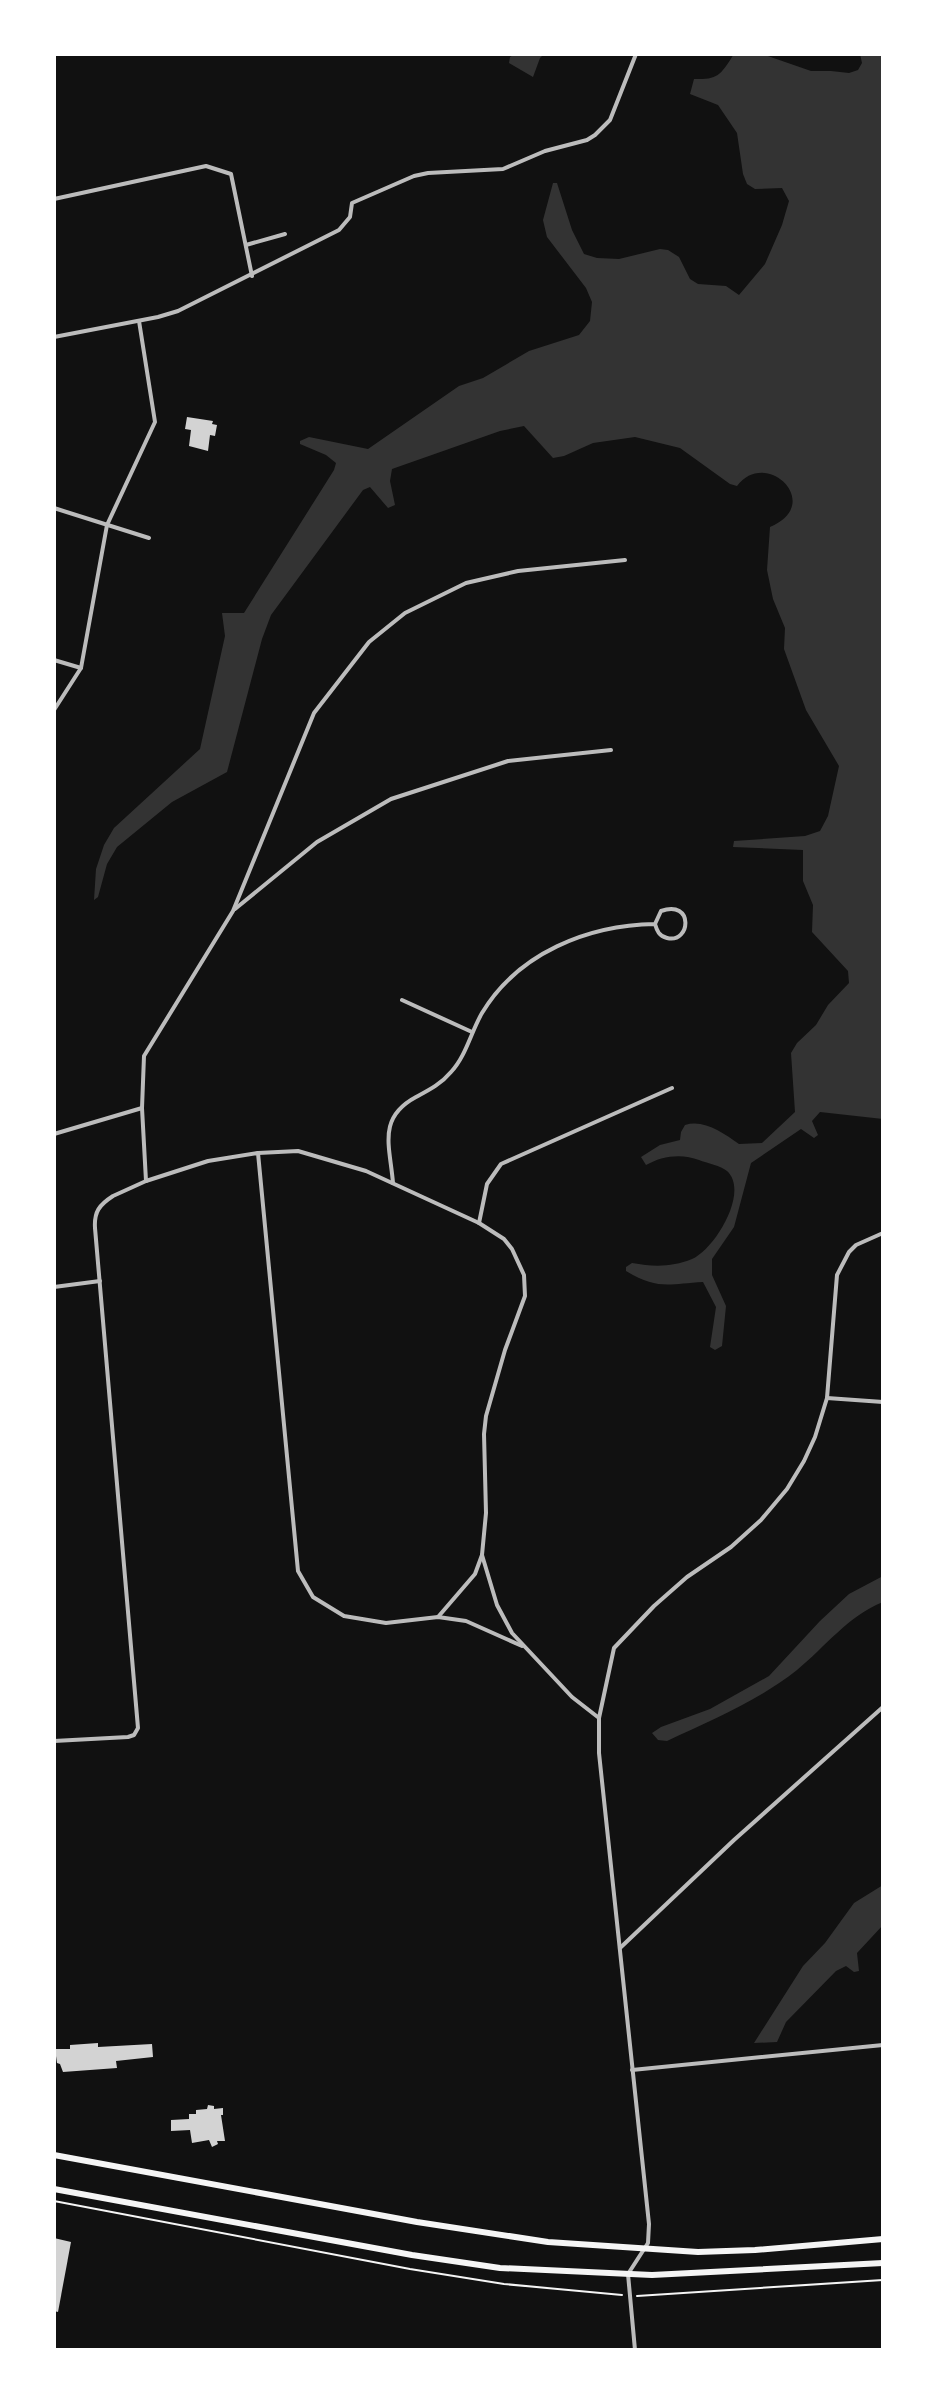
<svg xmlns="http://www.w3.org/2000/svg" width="937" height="2404" font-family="Literata,serif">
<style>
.water{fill:#333}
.building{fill:#d3d3d3}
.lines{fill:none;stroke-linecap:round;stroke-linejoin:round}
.path{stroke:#f5f5f5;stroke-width:2}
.minor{stroke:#bcbcbc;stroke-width:4}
.primary{stroke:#f5f5f5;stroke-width:6}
</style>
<rect width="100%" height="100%" fill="#111"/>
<g class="water">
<path d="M515,54H544L540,58L533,77L509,63L510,57Z"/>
<path d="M734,54H762L811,71H831L849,73L858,70L862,63L860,54H883V1119L820,1112L812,1121L818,1135L814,1138L801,1129L751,1163L734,1227L712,1259V1275L726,1306L722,1346L715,1350L710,1347L716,1307L703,1282C668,1284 658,1290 626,1271V1267L632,1263C654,1267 672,1267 692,1259C714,1250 750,1192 727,1171C721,1166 707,1163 699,1160C682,1153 661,1156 646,1165L641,1157L660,1145L680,1140L681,1132L685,1125C704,1119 723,1133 739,1144L762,1143L795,1112L791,1053L797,1043L816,1025L828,1005L849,983L848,971L812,932L813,905L803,881V850L733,847L734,841L805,836L820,831L828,816L839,766L806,710L784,649L785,628L773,599L767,570L770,527C825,504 766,447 737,486L730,484L680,448L635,437L593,443L564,456L553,458L524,426L500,431L392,469L390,481L395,505L388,508L370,487L363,490L271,615L262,639L227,772L172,802L117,847L107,864L98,897L94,900L96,869L104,845L114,828L200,749L225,636L222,613H244L334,470L336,463L326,455L300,444V441L309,437L368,449L459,386L483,378L529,351L579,335L590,321L592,302L586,288L547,237L543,220L553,183H557L572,230L584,254L597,258L619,259L660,249L668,250L679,257L690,279L698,284L726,286L739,295L765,264L782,225L789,201L782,188L755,189L747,184L743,174L737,133L718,105L690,94L694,79C719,80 721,74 734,54Z"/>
<path d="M883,1576V1602C848,1616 825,1647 797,1670C758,1701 711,1720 667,1741L658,1740L652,1733L661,1727L710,1709L769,1676L820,1621L849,1594Z"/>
<path d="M883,1885V1925L857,1953L859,1971L854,1972L846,1966L836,1971L786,2022L777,2042L754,2043L803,1966L825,1943L854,1903Z"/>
</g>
<g class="building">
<path d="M187,417L213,421L212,424L217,425L215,436L210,435L208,451L189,446L191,430L185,429Z"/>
<path d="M98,2043V2047L152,2044L153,2057L116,2061L117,2068L63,2072L60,2064L57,2063L55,2049H70V2045Z"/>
<path d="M208,2105L214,2106V2109L223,2108V2115H221L225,2141H217L218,2144L212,2147L209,2140L192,2143L190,2130L171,2131V2120L189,2119V2114H196V2110L207,2109Z"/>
<path d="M54,2238L71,2242L58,2312L54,2311Z"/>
</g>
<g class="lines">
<g class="path">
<path d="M54,2201L410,2269L504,2284L622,2295"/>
<path d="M637,2296L883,2280"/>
</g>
<g class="minor">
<path d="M54,199L206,166L231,174L252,276"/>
<path d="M246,245L285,234"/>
<path d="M54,337L158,317L178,311L339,230L350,217L352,203L414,176L428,173L503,169L545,151L587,140L595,135L610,120L636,54"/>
<path d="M54,508L149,538"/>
<path d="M54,660L81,668"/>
<path d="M54,710L81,668L107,525L155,422L139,321"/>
<path d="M235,909L317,842L391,799L508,761L611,750"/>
<path d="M402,1000L472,1032"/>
<path d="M54,1134L142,1108"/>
<path d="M258,1153L298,1571L313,1597L344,1616L386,1623L438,1617L466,1621L522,1646"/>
<path d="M146,1181L142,1108L144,1056L233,911L314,713L369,642L405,613L466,583L518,571L625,560"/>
<path d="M393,1183C390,1146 377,1118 416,1097C429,1090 441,1084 451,1072C466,1056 471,1032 482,1013C518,953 588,925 655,924L661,911C694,899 691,944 667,938C659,936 657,931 655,924"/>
<path d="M479,1223L487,1184L501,1164L672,1088"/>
<path d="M54,1287L100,1281"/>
<path d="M827,1398L883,1402"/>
<path d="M438,1617L475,1574L482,1555"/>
<path d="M54,1741L128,1737L134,1735L138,1728L95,1228C94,1212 99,1205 113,1196L146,1181L208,1161L258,1153L298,1151L366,1171L479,1223L504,1239L512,1249L524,1275L525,1296L505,1350L486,1416L484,1434L486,1513L482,1555L497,1605L512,1633L572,1697L599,1718"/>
<path d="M620,1948L734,1840L883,1707"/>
<path d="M632,2070L883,2045"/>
<path d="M635,2350L628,2274L648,2243L649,2224L599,1753V1718L614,1648L654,1606L687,1577L731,1547L761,1520L787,1489L804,1461L815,1437L827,1398L837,1275L849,1252L856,1245L883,1233"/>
</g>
<g class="primary">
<path d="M54,2155L417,2222L548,2242L698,2252L755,2250L883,2239"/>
<path d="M54,2189L412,2255L500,2268L652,2275L883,2263"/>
</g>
</g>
<rect width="937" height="2404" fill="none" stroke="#ffffff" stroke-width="112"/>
</svg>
